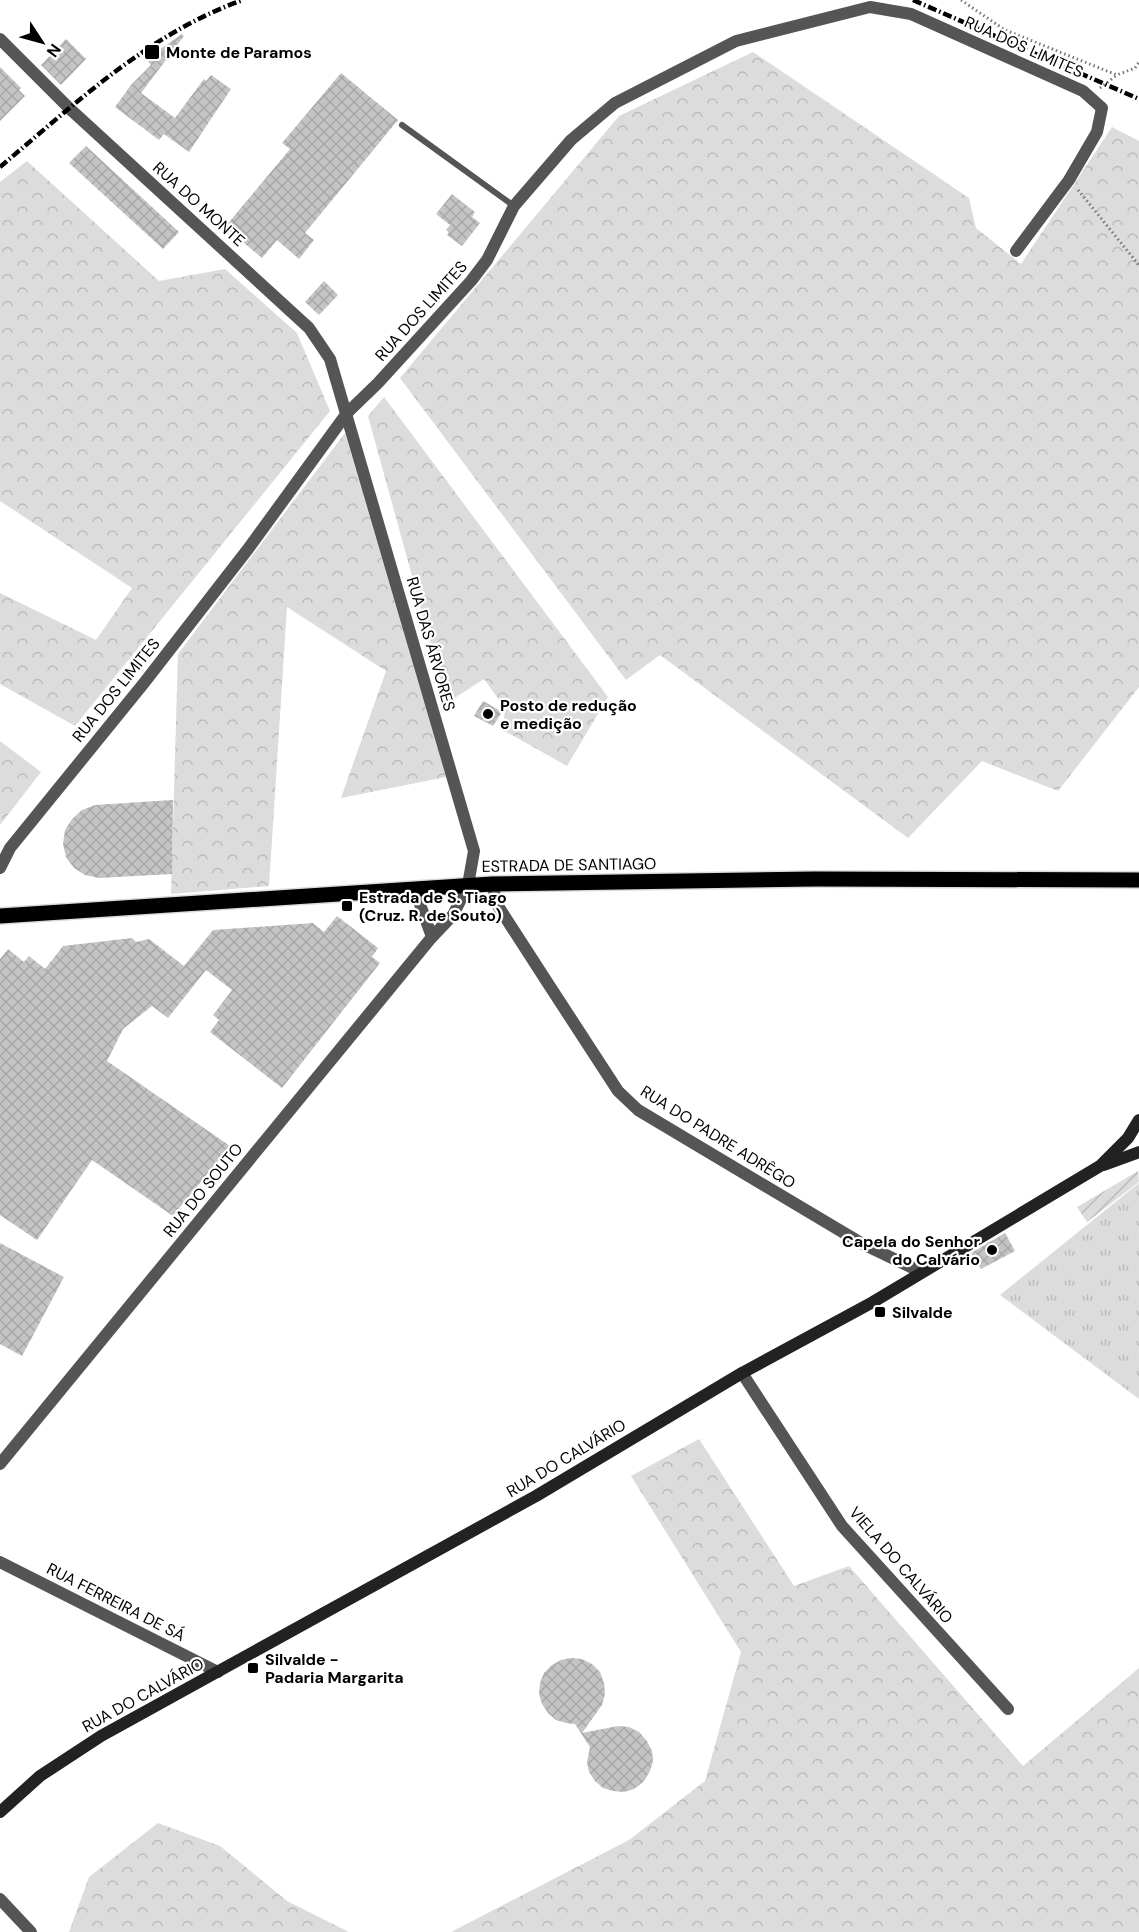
<svg xmlns="http://www.w3.org/2000/svg" width="1139" height="1932" font-family="'DM Sans',sans-serif">
<style>
.grass{fill:url(#grass-tufts)}
.forest{fill:url(#forest-crowns)}
.garden{fill:url(#garden-furrows)}
.building{fill:url(#building-cross-hatch)}
.lines{fill:none;stroke-linecap:round;stroke-linejoin:round}
.primary-casing{stroke:#dbdbdb;stroke-width:18}
.path{stroke:#777;stroke-width:3;stroke-dasharray:1.5 3;stroke-linecap:butt}
.lane{stroke:#555;stroke-width:6}
.street{stroke:#555;stroke-width:12}
.secondary{stroke:#222;stroke-width:12}
.primary{stroke:#000;stroke-width:15}
.rail{stroke:#000;stroke-width:4.5;stroke-dasharray:9 3 1.5 3;stroke-linecap:butt}
.poi-dot{fill:#000;stroke:#fff;stroke-width:2}
.labels{text-anchor:middle;dominant-baseline:central;stroke-width:4.5;stroke-linejoin:round;paint-order:stroke}
.street-label{font-size:16px;fill:#000;stroke:#fff}
.poi-label{font-size:16px;font-weight:bold;fill:#000;stroke:#fff;text-anchor:start}
</style>
<defs>
<pattern id="grass-tufts" width="24" height="20" patternUnits="userSpaceOnUse" patternTransform="scale(1.5)"><rect width="24" height="20" fill="#dcdcdc"/><path d="M3 7l-1-3M5 7V3M7 7l1-3M15 17l-1-3M17 17v-4M19 17l1-3" fill="none" stroke="#bbb"/></pattern>
<pattern id="forest-crowns" width="20" height="18" patternUnits="userSpaceOnUse" patternTransform="scale(1.5)"><rect width="20" height="18" fill="#dcdcdc"/><path d="M2 6a3 3 0 1 1 6 0M12 15a3 3 0 1 1 6 0" fill="none" stroke="#bbb"/></pattern>
<pattern id="garden-furrows" width="10" height="10" patternUnits="userSpaceOnUse" patternTransform="scale(1.5)"><rect width="10" height="10" fill="#dcdcdc"/><path d="M-1 1l2-2M0 10L10 0M9 11l2-2" fill="none" stroke="#bbb"/></pattern>
<pattern id="building-cross-hatch" width="8" height="8" patternUnits="userSpaceOnUse" patternTransform="scale(1.5)"><rect width="8" height="8" fill="#c4c4c4"/><path d="M0 0l8 8M0 8l8-8" fill="none" stroke="#a7a7a7"/></pattern>
</defs>
<rect width="100%" height="100%" fill="#fff"/>
<path class="grass" d="M1139,1183V1399L1000,1295Z"/>
<g class="forest">
<path d="M753,52L969,198L976,228L1021,264L1112,127L1139,141V687L1058,791L982,761L908,838L660,655L626,680L400,378L619,116Z"/>
<path d="M27,161L159,281L225,269L297,333L330,411L75,726L0,684V593L96,640L132,588L0,501V182Z"/>
<path d="M384,397L608,697L567,766L503,730L505,708L484,679L447,703L368,416Z"/>
<path d="M345,433L446,777L341,798L386,671L287,607L269,886L171,894L178,654Z"/>
<path d="M0,741L41,772L0,825Z"/>
<path d="M699,1439L794,1586L849,1566L1023,1766L1139,1668V1932H451L629,1840L705,1781L741,1652L631,1476Z"/>
<path d="M158,1823L220,1846L287,1901L349,1932H69L89,1877Z"/>
</g>
<path class="garden" d="M1138,1171L1139,1182L1087,1222L1077,1207Z"/>
<g class="building">
<path d="M182,34L184,36L141,93L175,118L204,79L206,81L211,75L231,89L189,152L164,134L159,140L115,107L131,85L151,65L146,59Z"/>
<path d="M66,39L86,59L61,85L41,65Z"/>
<path d="M0,67L21,88L19,90L25,96L0,121Z"/>
<path d="M341,73L398,120L305,233L314,240L299,259L277,240L262,258L225,227L290,149L282,143Z"/>
<path d="M86,146L179,232L163,249L69,163Z"/>
<path d="M452,194L475,212L472,217L480,223L462,246L447,235L449,232L446,230L450,225L436,214Z"/>
<path d="M324,281L338,295L319,315L305,302Z"/>
<path d="M483,701L502,712L493,726L474,716Z"/>
<path d="M173,800L172,874L99,878L85,875L74,868L66,857L63,844L65,830L72,819L82,810L95,805Z"/>
<path d="M337,916L378,948L372,957L380,963L282,1088L210,1032L219,1020L213,1015L232,990L206,970L168,1018L152,1006L123,1029L107,1061L230,1146L173,1216L92,1160L37,1240L0,1215V959L8,949L24,962L29,956L45,969L63,946L132,938L136,942L149,939L184,966L213,930L313,923L324,932Z"/>
<path d="M1005,1233L1015,1251L981,1269L971,1253Z"/>
<path d="M0,1243L64,1277L22,1356L0,1344Z"/>
<path d="M571,1658L582,1659L592,1664L600,1672L604,1683L605,1694L602,1705L582,1733L618,1726L629,1727L639,1732L647,1741L652,1751L653,1762L649,1773L643,1782L634,1789L624,1792L613,1791L603,1788L595,1781L589,1772L587,1762L590,1747L575,1724L566,1723L556,1720L548,1713L542,1704L539,1694L540,1683L544,1673L552,1665L561,1660Z"/>
</g>
<g class="lines">
<g class="primary-casing">
<path id="primary" d="M0,916L492,884L815,879L1139,880"/>
</g>
<g class="path">
<path d="M961,0L1005,30L1117,75L1135,68L1139,62"/>
<path d="M1100,88L1117,75"/>
<path d="M1078,190L1139,265"/>
</g>
<path class="lane" d="M402,125L514,206"/>
<g class="street">
<path d="M0,39L70,109L309,328L330,359L474,851L468,885L453,915L432,937L0,1464"/>
<path d="M0,868L10,848L144,683L248,549L347,413L378,383L471,281L487,260L514,206L571,140L615,103L736,41L870,7L911,14L1083,91L1102,108L1097,132L1069,180L1016,251"/>
<path d="M492,884L498,906L549,985L618,1091L638,1110L861,1243L921,1272"/>
<path d="M414,888L432,937"/>
<path d="M742,1373L842,1526L1008,1709"/>
<path d="M0,1562L218,1672"/>
<path d="M0,1899L31,1932"/>
</g>
<g class="secondary">
<path d="M1104,1165L1139,1152"/>
<path d="M0,1812L40,1776L101,1736L536,1496L742,1373L873,1302L1100,1166L1128,1138L1139,1120"/>
</g>
<use href="#primary" class="primary"/>
<g class="rail">
<path d="M913,0L1139,99"/>
<path d="M0,167C75,104 149,33 243,0"/>
</g>
</g>
<g class="poi-dot">
<rect x="144" y="44" width="16" height="16" rx="3"/>
<circle cx="488" cy="714" r="6"/>
<rect x="341" y="900" width="12" height="12" rx="3"/>
<circle cx="992" cy="1250" r="6"/>
<rect x="874" y="1306" width="12" height="12" rx="3"/>
<rect x="247" y="1662" width="12" height="12" rx="3"/>
</g>
<g class="labels">
<g class="street-label">
<text transform="translate(1024 47) rotate(24)">RUA DOS LIMITES</text>
<text transform="translate(199 204) rotate(42)">RUA DO MONTE</text>
<text transform="translate(421 311) rotate(-48)">RUA DOS LIMITES</text>
<text transform="translate(431 644) rotate(74)">RUA DAS ÁRVORES</text>
<text transform="translate(116 690) rotate(-51)">RUA DOS LIMITES</text>
<text transform="translate(569 865) rotate(-1)">ESTRADA DE SANTIAGO</text>
<text transform="translate(718 1137) rotate(32)">RUA DO PADRE ADRÊGO</text>
<text transform="translate(203 1190) rotate(-51)">RUA DO SOUTO</text>
<text transform="translate(566 1458) rotate(-31)">RUA DO CALVÁRIO</text>
<text transform="translate(901 1565) rotate(49)">VIELA DO CALVÁRIO</text>
<text transform="translate(116 1602) rotate(27)">RUA FERREIRA DE SÁ</text>
<text transform="translate(143 1695) rotate(-29)">RUA DO CALVÁRIO</text>
</g>
<g class="poi-label">
<text x="166" y="52">Monte de Paramos</text>
<text x="500" y="705">Posto de redução<tspan x="500" dy="18">e medição</tspan></text>
<text x="359" y="897">Estrada de S. Tiago<tspan x="359" dy="18">(Cruz. R. de Souto)</tspan></text>
<text x="980" y="1241" text-anchor="end">Capela do Senhor<tspan x="980" dy="18">do Calvário</tspan></text>
<text x="892" y="1312">Silvalde</text>
<text x="265" y="1659">Silvalde -<tspan x="265" dy="18">Padaria Margarita</tspan></text>
</g>
</g>
<g transform="translate(42 42) rotate(126)" stroke="#ffffff" stroke-width="4.5" paint-order="stroke">
<path d="M0-4.5L10 22L0 15L-10 22Z" fill="#000000"/>
<text y="-9" font-size="16" font-weight="bold" text-anchor="middle" fill="#000000">N</text>
</g>
</svg>
